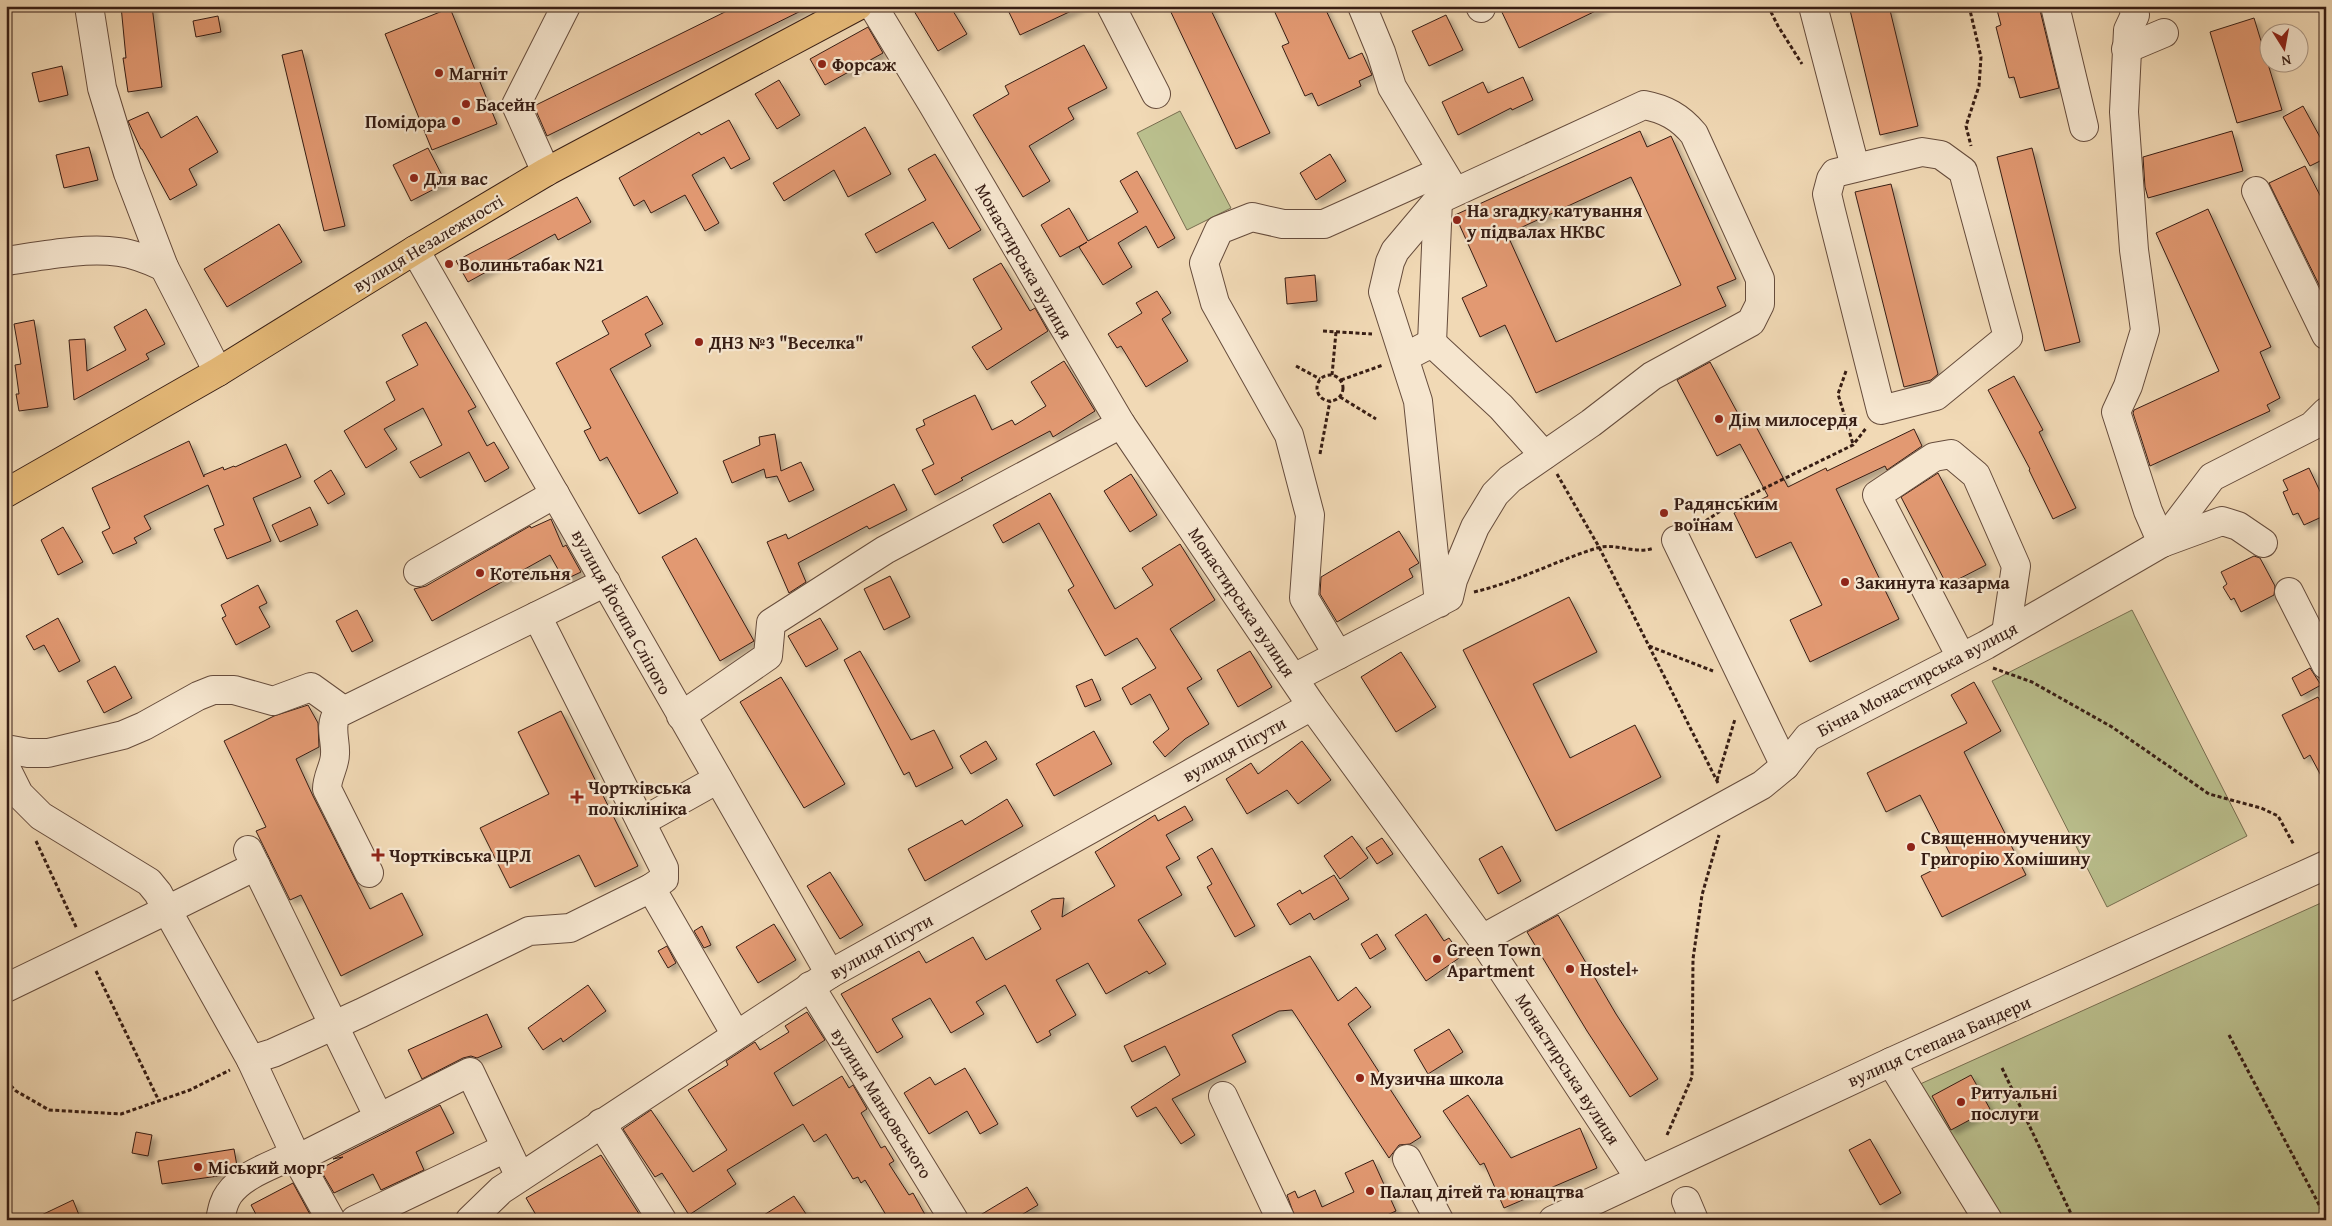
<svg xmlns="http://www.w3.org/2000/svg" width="2332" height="1226" font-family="'Gentium Book Plus',serif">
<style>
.green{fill:#babf8d;stroke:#786e50}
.building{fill:#e29972;stroke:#371d14;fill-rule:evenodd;filter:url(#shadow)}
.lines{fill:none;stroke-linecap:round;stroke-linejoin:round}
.minor-casing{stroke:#664c3c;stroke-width:30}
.major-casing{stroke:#371d14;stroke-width:30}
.path{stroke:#371d14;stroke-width:3;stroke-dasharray:4 2.5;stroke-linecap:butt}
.minor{stroke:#f6e6cf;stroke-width:28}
.major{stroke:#e8bc7a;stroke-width:28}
.poi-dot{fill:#8f2418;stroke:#f6e6cf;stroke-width:2}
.labels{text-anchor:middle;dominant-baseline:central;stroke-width:4.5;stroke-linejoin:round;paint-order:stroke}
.poi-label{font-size:18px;font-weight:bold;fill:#371d14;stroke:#f6e6cf;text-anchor:start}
.street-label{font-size:18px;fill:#371d14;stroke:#f6e6cf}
</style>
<defs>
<filter id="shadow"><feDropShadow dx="4.5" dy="4.5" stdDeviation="2.5" flood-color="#0004"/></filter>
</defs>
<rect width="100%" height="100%" fill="#f1d9b5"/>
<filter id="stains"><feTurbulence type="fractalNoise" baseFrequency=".004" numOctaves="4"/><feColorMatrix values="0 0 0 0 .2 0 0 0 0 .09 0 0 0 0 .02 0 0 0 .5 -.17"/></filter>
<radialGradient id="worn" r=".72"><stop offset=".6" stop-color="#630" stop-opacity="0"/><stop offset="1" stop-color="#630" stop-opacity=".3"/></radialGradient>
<g class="green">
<path d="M1180,111L1231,208L1187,230L1137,133Z"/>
<path d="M2132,610L2247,836L2107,907L1992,681Z"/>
<path d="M2321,903L2326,912V1220H2000L1918,1085Z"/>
</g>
<g class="building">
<path d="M121,6H152L162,87L128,92L123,58H126Z"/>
<path d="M737,6H811L547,136L534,106Z"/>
<path d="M911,6H950L967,34L938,51Z"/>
<path d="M1006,6H1082L1020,35Z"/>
<path d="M1168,6H1209L1270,133L1236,149Z"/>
<path d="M1272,6H1324L1349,59L1362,53L1372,75L1359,81L1361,86L1318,106L1312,93L1305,96L1282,46L1289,43Z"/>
<path d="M1499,6H1606L1519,48Z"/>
<path d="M1849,6H1889L1918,126L1880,135Z"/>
<path d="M1996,6H2039L2059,88L2020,98L2014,77L2009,78L1996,27L2001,25Z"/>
<path d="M450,8L497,124L432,150L385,34Z"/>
<path d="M1446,15L1463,50L1429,66L1412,31Z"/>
<path d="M218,16L221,32L196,37L193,21Z"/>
<path d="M2254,18L2282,110L2237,123L2210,32Z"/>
<path d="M868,27L883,53L825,85L810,59Z"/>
<path d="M1084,45L1107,88L1068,108L1074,119L1029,146L1050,181L1023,197L973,115L1009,94L1005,86Z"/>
<path d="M302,50L345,226L324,231L282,55Z"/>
<path d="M62,66L68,95L39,102L32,73Z"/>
<path d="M1523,77L1533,100L1512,110L1511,108L1458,135L1442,102L1483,82L1488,93Z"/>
<path d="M779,80L800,115L777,129L755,94Z"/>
<path d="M2303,106L2326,148V158L2310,166L2283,117Z"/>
<path d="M148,112L161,138L197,116L218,152L189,169L197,185L170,200L142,149H141L128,121Z"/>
<path d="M729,120L750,159L731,169L724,157L692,175L719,223L705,231L685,195L651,213L644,200L634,206L619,178L699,132L701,135Z"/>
<path d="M865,127L891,174L848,197L834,170L784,201L773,183Z"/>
<path d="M1640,131L1647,147L1671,136L1736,279L1717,287L1726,306L1536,393L1505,325L1480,337L1462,298L1487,286L1455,215ZM1631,177L1681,285L1556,342L1507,234Z"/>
<path d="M2232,131L2243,171L2148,198L2145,187L2143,157Z"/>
<path d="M89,147L98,180L64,188L56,155Z"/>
<path d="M428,148L446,183L411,201L393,165Z"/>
<path d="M2032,148L2080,342L2045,351L1997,157Z"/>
<path d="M935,154L981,230L949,249L933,222L876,253L865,234L926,200L908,169Z"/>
<path d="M1330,154L1346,181L1316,200L1300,173Z"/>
<path d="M2305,166L2326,207V299L2269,183Z"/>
<path d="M1137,171L1175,238L1158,248L1146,226L1118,243L1132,267L1103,285L1079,247L1087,242L1060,257L1041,225L1069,208L1088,241L1138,212L1120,181Z"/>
<path d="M1891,184L1938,374L1931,380L1904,387L1855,192Z"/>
<path d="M577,197L591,222L558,240L555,234L468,282L456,261Z"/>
<path d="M2208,209L2271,347L2260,352L2280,398L2267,405L2270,411L2150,466L2133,413L2134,410L2219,371L2156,233Z"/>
<path d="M279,224L302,262L227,307L204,269Z"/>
<path d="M1001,263L1030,311L1035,308L1048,331L987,370L972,347L1002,329L973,279Z"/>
<path d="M1315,275L1317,301L1287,304L1285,278Z"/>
<path d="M1157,291L1171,313L1162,319L1188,361L1146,387L1121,346L1117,348L1108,334L1142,313L1136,303Z"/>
<path d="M647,296L663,324L645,334L651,346L610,369L678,493L639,514L607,457L600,461L584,431L591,428L556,363L609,334L602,321Z"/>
<path d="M146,309L165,344L146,354L149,359L74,400L69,340L85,339L87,371L126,350L114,327Z"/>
<path d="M34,320L48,407L19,411L16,394H19L15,365L21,364L14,324Z"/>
<path d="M426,322L476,407L468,411L487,446L494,442L509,468L485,482L469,452L420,478L410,462L442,445L423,408L384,429L397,449L366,468L344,431L395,400L386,382L418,365L402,335Z"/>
<path d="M1064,361L1095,411L1053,437L1050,431L961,478L963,480L935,495L922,470L934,464L916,429L925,425L923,420L975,395L992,430L1012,420L1015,425L1046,406L1031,382Z"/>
<path d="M1710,362L1742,421L1751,417L1788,487L1826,468L1827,471L1914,429L1922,446L1887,470L1885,466L1836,489L1899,619L1810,662L1790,620L1822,605L1791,542L1756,558L1734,513L1768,496L1740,444L1717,456L1677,380Z"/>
<path d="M2014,376L2043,430L2039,432L2076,508L2053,519L2029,470L2030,469L1988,390Z"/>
<path d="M775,434L781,471L801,462L814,490L789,502L777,476L766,478L764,469L732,483L723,461L760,445L759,437Z"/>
<path d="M189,441L204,477V475L223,467L224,470L234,466L235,467L286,444L301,477L253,498L271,541L227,559L214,529L224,525L208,485L144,516L151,529L134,538L137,543L113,554L102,532L110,528L92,488Z"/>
<path d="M2309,468L2326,504V515L2304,525L2298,513L2293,515L2283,492L2288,490L2283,480Z"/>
<path d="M331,470L345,494L328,504L314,481Z"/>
<path d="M1938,473L1986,565L1947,585L1901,497Z"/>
<path d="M1131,474L1157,515L1130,532L1104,491Z"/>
<path d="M894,484L907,510L869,529L867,526L798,563L806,582L789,593L767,542L786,534L788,539Z"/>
<path d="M1050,493L1115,609L1153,585L1142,568L1180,544L1215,600L1170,629L1202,679L1187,688L1209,724L1185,739L1165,757L1153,742L1169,729L1150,694L1131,705L1122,688L1156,668L1137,638L1105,656L1068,590L1074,586L1039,523L1003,543L993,525Z"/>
<path d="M310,507L318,525L280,542L272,525Z"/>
<path d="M551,519L563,547L566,545L581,572L564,580L550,555L432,621L414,589L426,586L530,526L531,528Z"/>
<path d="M63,527L83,562L58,575L41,540Z"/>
<path d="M1399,531L1419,563L1409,569L1413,577L1337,622L1320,594L1321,577Z"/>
<path d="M696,538L754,641L720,661L662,557Z"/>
<path d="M2254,556L2260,558L2275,586L2274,595L2241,612L2234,598L2231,600L2223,587L2227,584L2221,572Z"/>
<path d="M890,576L910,617L884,630L864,589Z"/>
<path d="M258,585L267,603L259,607L270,627L236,645L222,618L226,616L221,605Z"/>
<path d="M1569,597L1597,652L1533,684L1570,758L1635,725L1661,777L1556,831L1463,650Z"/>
<path d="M357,610L373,641L352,652L336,621Z"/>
<path d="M58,618L80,661L59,672L44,645L34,650L26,636Z"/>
<path d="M820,618L838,649L806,667L788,636Z"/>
<path d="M860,651L911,740L934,730L953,768L916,787L909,772L904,775L844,660Z"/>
<path d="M1250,651L1272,687L1238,707L1217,670Z"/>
<path d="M1401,652L1436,707L1396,732L1361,677Z"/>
<path d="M115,666L132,698L104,713L87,681Z"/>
<path d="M2310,668L2321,685L2301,696L2292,678Z"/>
<path d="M781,677L845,784L804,808L740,702Z"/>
<path d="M1092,679L1101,700L1085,707L1076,686Z"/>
<path d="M1974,682L2001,731L1964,752L2026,875L1942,917L1921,876L1953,860L1920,795L1886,812L1867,773L1967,723L1951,695Z"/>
<path d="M2318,697L2326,712V785L2310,755L2304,759L2282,715Z"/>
<path d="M308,705L318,723L319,747L296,759L313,796L370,909L402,893L423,935L341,976L301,895L290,900L289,898L256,831L266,827L224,741L274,716Z"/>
<path d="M561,711L638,866L595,887L579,855L510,888L480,828L549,794L518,732Z"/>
<path d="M1094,731L1112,764L1054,796L1036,764Z"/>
<path d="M986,741L997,759L971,774L960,756Z"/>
<path d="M1302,741L1331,780L1298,804L1287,790L1247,814L1226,779L1251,763L1258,774Z"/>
<path d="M1007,799L1023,826L925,881L908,849L962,820L965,825Z"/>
<path d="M1185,806L1193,820L1166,835L1180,859L1166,867L1182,895L1138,920L1166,964L1149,974L1147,971L1106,994L1088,963L1056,980L1076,1015L1049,1031L1051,1035L1037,1043L1005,985L976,1002L984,1014L951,1033L930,998L892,1019L903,1037L877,1053L841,994L919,951L926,963L973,937L986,960L1041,929L1031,911L1052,899L1064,898L1062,917L1115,886L1095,852L1155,815L1158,821Z"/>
<path d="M1352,836L1368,858L1340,879L1324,856Z"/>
<path d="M1382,838L1393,854L1377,864L1366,848Z"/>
<path d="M1502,846L1521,881L1498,894L1479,859Z"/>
<path d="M1212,848L1255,926L1235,937L1207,887L1212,884L1197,857Z"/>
<path d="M830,872L863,925L840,939L807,886Z"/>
<path d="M1334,875L1349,899L1314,920L1310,913L1290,925L1277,904L1300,890L1302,894Z"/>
<path d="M1426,914L1444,941L1449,938L1462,956L1426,981L1395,935Z"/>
<path d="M1558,915L1616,1014L1658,1079L1630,1097L1587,1031L1527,932Z"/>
<path d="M774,924L796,960L758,983L736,947Z"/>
<path d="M702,926L711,945L704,948L694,931Z"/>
<path d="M1377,934L1386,949L1370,959L1361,944Z"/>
<path d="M667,946L676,963L668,968L658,951Z"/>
<path d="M1310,956L1338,1001L1356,987L1371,1007L1348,1024L1421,1137L1410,1144L1399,1145L1389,1158L1292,1010L1279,1011L1232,1035L1246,1062L1172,1099L1195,1135L1181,1144L1156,1107L1137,1117L1131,1107L1180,1075L1165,1046L1132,1062L1124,1046Z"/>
<path d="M588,985L606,1011L563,1042L561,1038L543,1050L528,1028Z"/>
<path d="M807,1012L825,1040L774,1073L793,1106L842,1076L849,1088L853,1085L867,1109L861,1113L881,1148L885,1146L894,1161L889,1164L909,1195L913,1193L928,1220H889L865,1180L861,1183L858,1177L853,1179L826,1134L814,1142L803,1124L727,1170L736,1184L689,1215L662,1173L655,1177L623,1129L651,1110L693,1172L727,1150L688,1090L728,1065L726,1061L755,1042L760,1050L789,1032L785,1026Z"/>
<path d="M487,1014L502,1047L477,1058L471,1056L463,1058L422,1079L408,1050Z"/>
<path d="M1449,1029L1463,1052L1428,1074L1414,1050Z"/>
<path d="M965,1068L998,1124L980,1134L967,1111L929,1134L904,1093L930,1077L935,1085Z"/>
<path d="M1971,1075L1990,1109L1951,1130L1932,1096Z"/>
<path d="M1468,1095L1511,1158L1580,1128L1597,1168L1504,1208L1484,1163L1480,1165L1443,1111Z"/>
<path d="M440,1105L454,1133L416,1152L424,1170L381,1190L373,1174L334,1193L320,1169L343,1157L333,1159Z"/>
<path d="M136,1132L152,1135L148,1156L132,1153Z"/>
<path d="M1870,1139L1901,1193L1880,1205L1849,1150Z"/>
<path d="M234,1149L237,1166L225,1175L162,1184L158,1161Z"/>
<path d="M601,1155L643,1220H539L526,1198Z"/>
<path d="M1373,1160L1396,1211L1376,1220H1296L1287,1195L1295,1191L1298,1198L1315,1190L1322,1207L1354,1192L1345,1173Z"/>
<path d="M293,1183L313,1220H259L251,1205Z"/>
<path d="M1027,1187L1038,1205L1013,1220H972Z"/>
<path d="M794,1196L810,1220H756Z"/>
<path d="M73,1200L81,1220H31Z"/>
</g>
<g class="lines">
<g class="minor-casing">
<g id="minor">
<path d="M89,6L102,88L128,173L164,267L218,372"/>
<path d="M873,6L933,105L1121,424L1312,706L1482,939L1640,1179"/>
<path d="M1111,6L1156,94"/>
<path d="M1362,6L1381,52L1392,87L1451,185"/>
<path d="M1480,6L1481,8"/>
<path d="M1813,6L1855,167"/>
<path d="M2055,6L2084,127"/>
<path d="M2133,6L2135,15L2128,30L2124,112L2134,250L2145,330L2128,386L2116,412L2148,511L2162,543"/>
<path d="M2126,49L2164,33"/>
<path d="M1922,152L1941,155L1963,171L2008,337L1936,396L1881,410L1831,211L1827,194L1831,179L1835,173Z"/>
<path d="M546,172L516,105L566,6"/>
<path d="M2256,191L2326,335"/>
<path d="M415,250L830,974"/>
<path d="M6,261C41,256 85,247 119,252C135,254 149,260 164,267"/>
<path d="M1432,343L1438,200"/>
<path d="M1405,357L1432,343L1501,407L1544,455"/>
<path d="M1676,540L1785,766"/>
<path d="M2162,543L2212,477L2312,426L2326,412"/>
<path d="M418,572L555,494"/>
<path d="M2289,592L2326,665"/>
<path d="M537,616L664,868V879L651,888L736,1035"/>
<path d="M1338,655L1304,598L1310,515L1289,435L1215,303L1204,263L1219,230L1252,217L1283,224H1324L1442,171"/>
<path d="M1961,657L1877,495L1934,457L1951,454L1976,475L2016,566L2006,633"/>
<path d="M1294,678L1449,597L1453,580L1475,527L1495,494L1510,479L1591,423L1652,376L1751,322L1760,304V279L1694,134C1680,117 1665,109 1644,105L1438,200L1395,251L1390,262L1383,292L1418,401L1439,603"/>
<path d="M681,716L768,656L771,623L885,550L1121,424"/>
<path d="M6,749L28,753H48L123,735L144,726L198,696L213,690H234L273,701L311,687L343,710"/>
<path d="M6,768L19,794L41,816L149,882L158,893L167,910L6,988"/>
<path d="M641,822L718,779"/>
<path d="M248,850L379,1118"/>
<path d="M369,873L327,789C327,776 335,766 335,754C336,741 329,726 337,714L606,582"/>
<path d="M1482,939L1762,785L1785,766L1808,737L1986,645L2162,543L2222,521L2238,526L2263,543"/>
<path d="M810,986L954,1220"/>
<path d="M251,1060L167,910L256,866"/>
<path d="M1891,1062L1988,1220"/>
<path d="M1223,1096L1281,1220"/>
<path d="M601,1123L662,1220"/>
<path d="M297,1159L470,1072L520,1177"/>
<path d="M1407,1159L1439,1220"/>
<path d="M1686,1201L1694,1220"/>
<path d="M220,1220C222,1211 223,1202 229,1194C243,1174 274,1165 295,1154"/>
<path d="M331,1220L297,1159L251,1060L273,1053L361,1013L529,931L570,928L651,888"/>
<path d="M355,1220L506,1148"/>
<path d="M470,1220L501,1190L830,974L1312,706"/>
<path d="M1553,1220L1891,1062L2326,865"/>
</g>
</g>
<g class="major-casing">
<path id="major" d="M6,493L218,372L415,250L546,172L858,6"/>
</g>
<g class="path">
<path d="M1768,6L1778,26L1802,64"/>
<path d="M1969,6L1981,57L1979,86L1966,126L1971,146"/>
<path d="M1323,331L1372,334"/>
<path d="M1296,366L1320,379"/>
<path d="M1846,371L1838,394L1853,444"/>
<circle cx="1330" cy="388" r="13"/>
<path d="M1332,375L1336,332"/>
<path d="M1341,380L1383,365"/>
<path d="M1340,397L1376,419"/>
<path d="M1320,454L1330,401"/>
<path d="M1557,474L1599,547L1718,783"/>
<path d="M1695,528L1728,506L1853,445L1867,427"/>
<path d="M1474,592C1517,582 1555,561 1597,548C1615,542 1635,555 1654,548"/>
<path d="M1649,646L1713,671"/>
<path d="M1993,668L2032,682L2112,727L2209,794L2261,808L2278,816L2294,845"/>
<path d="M1717,780L1735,719"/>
<path d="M36,841L77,929"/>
<path d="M96,971L159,1101"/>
<path d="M2229,1035L2324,1214"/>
<path d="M2002,1068L2074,1220"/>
<path d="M6,1081L16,1091L49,1110L121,1114L190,1090L230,1070"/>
<path d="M1667,1135L1692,1077L1693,959L1702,895L1719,835"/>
<path d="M2313,1220L2325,1213"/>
</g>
<use href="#minor" class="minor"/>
<use href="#major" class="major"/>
</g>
<g class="poi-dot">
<circle cx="822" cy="64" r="5"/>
<circle cx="439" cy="73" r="5"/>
<circle cx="466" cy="104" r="5"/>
<circle cx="456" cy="121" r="5"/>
<circle cx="414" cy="178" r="5"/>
<circle cx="1457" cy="220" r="5"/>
<circle cx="449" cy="264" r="5"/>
<circle cx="699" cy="342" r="5"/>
<circle cx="1719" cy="419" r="5"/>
<circle cx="1664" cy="513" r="5"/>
<circle cx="480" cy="573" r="5"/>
<circle cx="1845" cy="582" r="5"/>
<path d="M574.5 789.5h5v5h5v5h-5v5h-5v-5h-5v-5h5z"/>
<circle cx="1911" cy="847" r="5"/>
<path d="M375.5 847.5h5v5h5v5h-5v5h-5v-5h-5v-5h5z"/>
<circle cx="1437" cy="959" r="5"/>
<circle cx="1570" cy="969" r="5"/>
<circle cx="1360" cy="1078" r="5"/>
<circle cx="1961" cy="1102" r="5"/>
<circle cx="198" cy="1167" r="5"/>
<circle cx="1370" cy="1191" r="5"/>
</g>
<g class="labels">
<g class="poi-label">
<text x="832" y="64">Форсаж</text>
<text x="449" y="73">Магніт</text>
<text x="476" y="104">Басейн</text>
<text x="446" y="121" text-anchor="end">Помідора</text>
<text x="424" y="178">Для вас</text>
<text x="1467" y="210">На згадку катування<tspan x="1467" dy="21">у підвалах НКВС</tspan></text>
<text x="459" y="264">Волиньтабак N21</text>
<text x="709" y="342">ДНЗ №3 "Веселка"</text>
<text x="1729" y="419">Дім милосердя</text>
<text x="1674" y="503">Радянським<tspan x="1674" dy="21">воїнам</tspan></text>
<text x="490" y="573">Котельня</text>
<text x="1855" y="582">Закинута казарма</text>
<text x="588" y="787">Чортківська<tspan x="588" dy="21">поліклініка</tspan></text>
<text x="1921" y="837">Священномученику<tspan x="1921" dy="21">Григорію Хомішину</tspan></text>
<text x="389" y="855">Чортківська ЦРЛ</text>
<text x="1447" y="949">Green Town<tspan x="1447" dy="21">Apartment</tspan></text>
<text x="1580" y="969">Hostel+</text>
<text x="1370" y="1078">Музична школа</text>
<text x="1971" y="1092">Ритуальні<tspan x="1971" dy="21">послуги</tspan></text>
<text x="208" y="1167">Міський морг</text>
<text x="1380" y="1191">Палац дітей та юнацтва</text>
</g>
<g class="street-label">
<text transform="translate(428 243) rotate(-31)">вулиця Незалежності</text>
<text transform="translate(1024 261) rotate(60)">Монастирська вулиця</text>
<text transform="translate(1242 602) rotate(56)">Монастирська вулиця</text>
<text transform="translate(622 612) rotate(61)">вулиця Йосипа Сліпого</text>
<text transform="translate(1917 679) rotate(-28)">Бічна Монастирська вулиця</text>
<text transform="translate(1234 749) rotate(-29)">вулиця Пігути</text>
<text transform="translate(881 946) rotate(-29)">вулиця Пігути</text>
<text transform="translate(1939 1041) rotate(-24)">вулиця Степана Бандери</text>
<text transform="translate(1568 1069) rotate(57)">Монастирська вулиця</text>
<text transform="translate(882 1103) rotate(58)">вулиця Маньовського</text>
</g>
</g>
<rect width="2332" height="1226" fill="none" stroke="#f1d9b5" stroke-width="25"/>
<rect x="8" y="8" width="2317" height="1211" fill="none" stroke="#371d14" stroke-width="2.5"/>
<rect x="12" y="12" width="2307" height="1201" fill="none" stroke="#371d14"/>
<g transform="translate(2284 48) rotate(169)"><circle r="24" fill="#f6e6cf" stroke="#aa9684"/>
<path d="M0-4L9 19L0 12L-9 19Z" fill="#8f2418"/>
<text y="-8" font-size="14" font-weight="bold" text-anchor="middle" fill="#371d14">N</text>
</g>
<rect width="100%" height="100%" filter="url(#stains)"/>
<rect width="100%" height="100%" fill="url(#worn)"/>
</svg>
